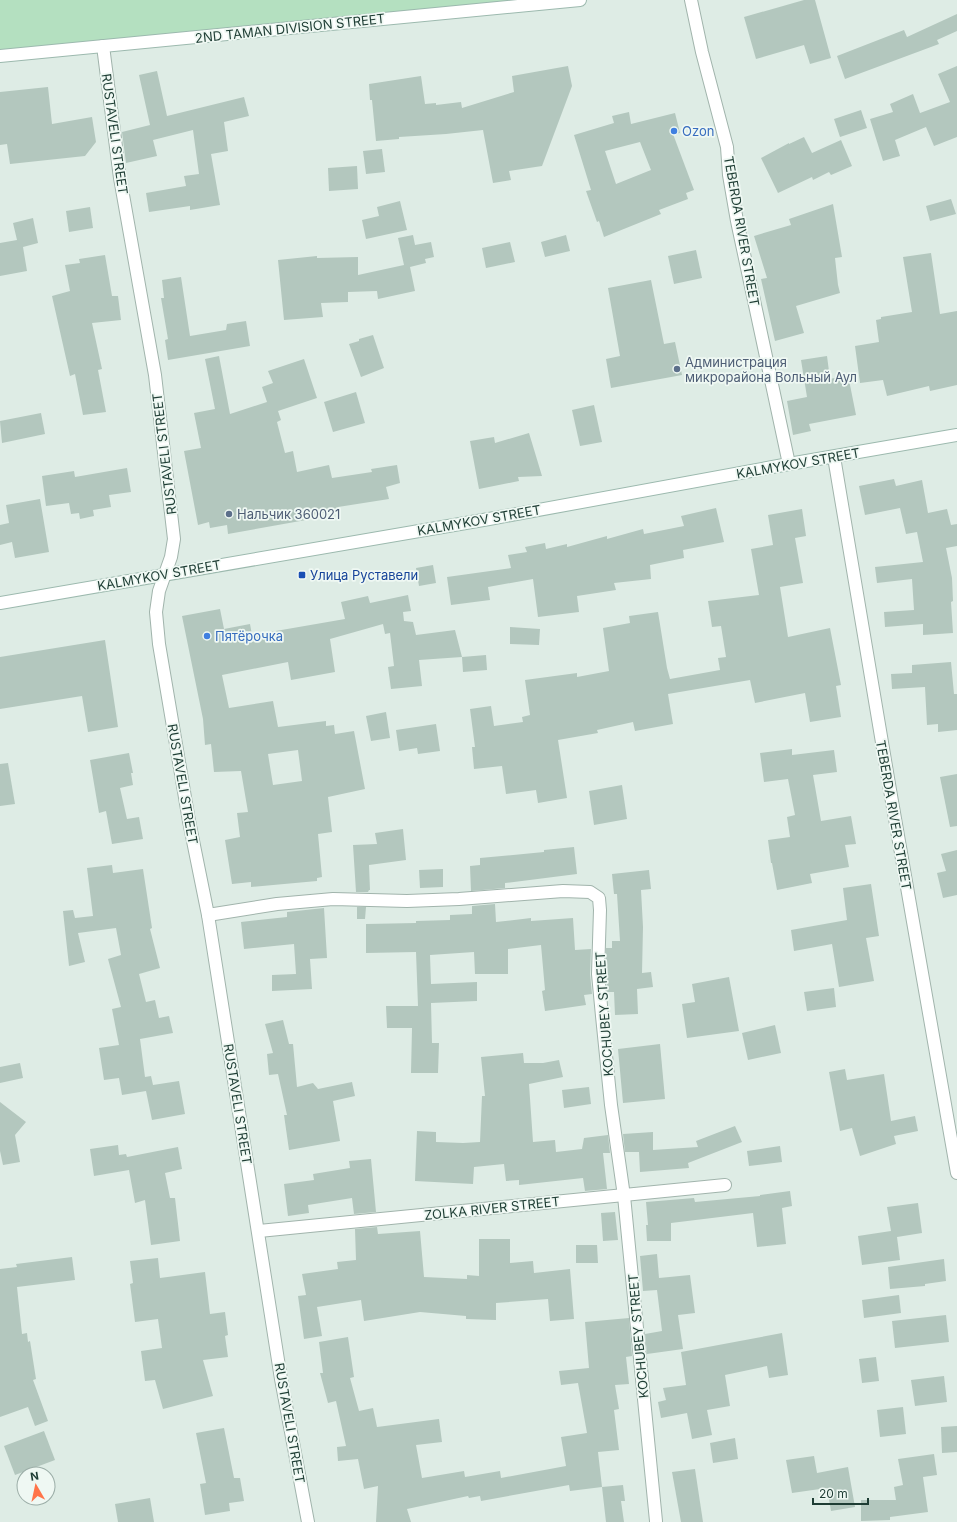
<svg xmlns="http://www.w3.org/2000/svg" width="957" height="1522" font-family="Inter,sans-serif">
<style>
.green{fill:#b4e0c0}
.building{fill:#b3c7be;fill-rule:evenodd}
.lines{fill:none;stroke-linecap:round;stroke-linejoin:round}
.street-casing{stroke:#a1b4ac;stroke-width:14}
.secondary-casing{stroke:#9cb9ae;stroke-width:14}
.street{stroke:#fff;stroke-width:12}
.secondary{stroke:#fff;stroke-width:12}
.shop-dot{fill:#3f7fe0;stroke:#eff8f3;stroke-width:1.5}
.service-dot{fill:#5c6f8a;stroke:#eff8f3;stroke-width:1.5}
.transit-dot{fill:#1a4fb4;stroke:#eff8f3;stroke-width:1.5}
.labels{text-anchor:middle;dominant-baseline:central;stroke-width:3.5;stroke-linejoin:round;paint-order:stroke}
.street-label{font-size:13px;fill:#1e3d34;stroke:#eff8f3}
.shop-label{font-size:13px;fill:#366cbe;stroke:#eff8f3;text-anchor:start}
.service-label{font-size:13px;fill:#4e5e75;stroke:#eff8f3;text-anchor:start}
.transit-label{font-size:13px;fill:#164399;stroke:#eff8f3;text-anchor:start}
</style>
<rect width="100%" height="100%" fill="#deece5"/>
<path class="green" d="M0,0H580L0,56Z"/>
<g class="building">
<path d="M804,0H815L831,58L810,64L804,45L756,59L744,17Z"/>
<path d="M957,14V31L937,40L939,44L845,79L837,56L904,30L907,37Z"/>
<path d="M568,66L572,86L542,166L509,171L511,180L493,183L483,130L446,134L399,137V139L376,141L372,100H370L369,84L421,76L425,104L436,103V105L461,102L462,108L514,92L512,76Z"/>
<path d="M957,66V137L934,146L926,127L895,140L900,156L883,161L870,119L893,112L890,104L913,94L920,113L950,102L938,74Z"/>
<path d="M157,71L167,116L244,97L249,116L224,122L228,151L211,154L220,205L190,210V206L149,212L146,193L186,186L184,176L199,174L193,130L153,140L157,156L126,163L122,132L150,125L139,75Z"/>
<path d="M48,87L52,124L92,117L96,142L85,156L10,164L7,144L0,145V92Z"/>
<path d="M861,110L867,128L840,137L834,119Z"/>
<path d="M629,112L631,124L675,113L680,133L673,134L694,190L686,193L688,199L659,210L661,214L604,237L599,221L597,222L586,191L591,190L574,135L614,123L612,116ZM640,142L651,170L616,184L605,151Z"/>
<path d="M804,137L812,153L841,140L852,166L831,175L829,172L813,180L812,177L778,193L761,158L789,143V144Z"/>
<path d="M382,149L385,172L366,174L363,151Z"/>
<path d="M357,166L358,189L329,191L328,168Z"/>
<path d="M951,199L956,214L930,221L926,206Z"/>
<path d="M400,201L407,230L366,239L362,220L379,216L377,207Z"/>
<path d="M833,204L842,257L835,258L838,285L840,293L796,306L804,333L775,341L761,279L767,278L754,236L791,225L789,219Z"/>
<path d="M90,207L93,228L69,232L66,211Z"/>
<path d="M33,218L38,243L23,247L27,271L0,276V243L17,240L13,223Z"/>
<path d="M413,235L415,245L431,242L434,257L425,259L426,263L410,267L415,291L378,299L377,291L348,292V302L321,303L323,317L284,320L278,260L317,256V258L358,257V275L404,265L398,238Z"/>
<path d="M566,235L570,251L545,257L541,242Z"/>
<path d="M510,242L515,262L486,268L482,248Z"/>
<path d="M696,250L702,278L674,284L668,256Z"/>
<path d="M931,253L940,314L957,311V385L930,391L929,386L887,396L883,380L860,383L855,346L879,342L876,320L881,319V317L912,312L903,257Z"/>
<path d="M105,255L112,296H118L121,320L92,323L102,369L98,370L106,412L83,415L75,374L70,376L52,296L70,291L65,265L80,263L79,259Z"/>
<path d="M181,277L190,336L226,330L227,324L246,321L250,346L168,360L165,340L168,339L161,298H164L162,280Z"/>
<path d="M651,280L664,344L675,342L682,375L611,388L606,359L620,356L608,288Z"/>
<path d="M373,335L384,368L361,377L349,344L359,341V339Z"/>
<path d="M219,356L230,414L267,402L262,387L273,383L268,371L304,359L317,398L278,411L281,420L277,422L285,453L293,451L297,472L329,465L332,478L372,472L371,469L397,465L400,483L386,487L389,499L338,507L339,510L306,516V520L228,534L227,525L210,528L209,522L198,525L184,451L201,448L194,413L215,409L205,359Z"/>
<path d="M827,356L830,379L848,375L856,415L809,424L811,431L793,435L787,401L807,397L801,360Z"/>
<path d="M356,392L365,423L333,432L324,402Z"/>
<path d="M594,405L602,442L580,446L572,410Z"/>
<path d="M41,413L45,434L2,443L0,421Z"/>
<path d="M529,433L542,476L518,477L519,481L479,489L470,441L494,437L495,443Z"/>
<path d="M127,468L131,492L109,495L111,507L93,510L94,516L80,519L79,513L71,514L69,503L46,506L42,476L74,471L75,477Z"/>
<path d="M894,479L896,486L922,480L928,513L947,509L951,525L957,524V546L946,548L952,578L953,601L951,602L953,633L923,635V624L885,627L884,612L914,610L912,579L877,583L875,567L923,562L917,532L906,534L900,508L865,515L859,486Z"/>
<path d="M40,499L49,552L15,558L12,542L0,545V525L9,523L6,505Z"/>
<path d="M716,508L724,542L683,550L684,558L650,565L651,579L614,583L616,590L577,596L579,612L538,617L533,579L488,587L490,600L451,605L447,577L511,568L508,555L527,552L525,547L545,543L546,549L567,544V547L607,536V539L643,529L644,534L684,526L681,516Z"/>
<path d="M802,509L806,536L795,538L803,583L780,587L788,637L830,628L841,685L836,686L841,717L810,722L805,693L755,703L750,680L668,694L673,724L635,731L633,722L597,730L598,733L558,740L567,798L538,803L536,790L506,794L502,766L474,769L472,747H475L470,709L491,706L494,726L523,722L522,717L530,715L525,680L577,673V677L609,671L603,628L630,623L629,616L658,612L667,668L670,679L720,670L718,658L726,657L721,626L712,627L708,601L759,595L751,549L773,545L768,515Z"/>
<path d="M433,565L436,583L419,586L416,568Z"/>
<path d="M408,595L411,611L403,612L404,621L413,622L416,635L455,630L462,657L419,660L422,686L391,689L388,667L394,666L390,633L385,634L383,624L330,639L335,672L291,680L288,662L222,675L229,708L273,701L278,727L326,721V726L334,725L335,734L354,731L365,789L328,797L332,832L318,834L322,877L317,878V881L251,887V882L232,884L225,840L240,837L237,813L248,812L241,771L214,772L211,744L205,745L203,719L182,616L220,609L224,629L250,624L252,635L345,619L341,602L368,596L370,603ZM298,750L302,781L273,785L268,754Z"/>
<path d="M510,627L540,629L539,645L510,644Z"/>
<path d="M105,640L118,727L88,732L82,696L0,709V657Z"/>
<path d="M486,655L487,670L463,672L462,657Z"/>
<path d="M951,662L954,694H957V730L938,732V724L927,725L925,687L892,689L891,674L912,673V665Z"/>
<path d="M386,712L390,738L371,741L366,716Z"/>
<path d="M436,724L440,751L418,754L417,748L399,751L396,730Z"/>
<path d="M792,749V755L834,750L837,772L813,775L821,821L851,816L856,844L845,845L849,867L810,874L812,883L777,890L772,863H771L768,840L790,837L787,817L795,815L788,779L764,782L760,753Z"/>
<path d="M129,753L133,773H131L133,785L120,788L127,819L139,817L143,839L112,844L106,811L99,813L90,760Z"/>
<path d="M8,763L15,804L0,806V764Z"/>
<path d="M957,774V826L950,827L940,777Z"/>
<path d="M622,785L627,819L594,825L589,791Z"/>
<path d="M403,829L406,860L369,865L370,890H369L368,892H356L353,845L377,844L375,833Z"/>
<path d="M574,847L577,874L505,883V888L471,891L470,866L480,865V858L544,852V850Z"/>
<path d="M957,850V895L943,898L937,873L946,871L941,854Z"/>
<path d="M112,865L113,873L143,869L152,928L150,929L160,968L139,974L146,1002L155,1000L159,1018L169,1016L173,1033L140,1039L145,1077L151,1076L153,1085L179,1081L185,1114L152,1120L146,1091L122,1095L119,1078L104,1080L99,1048L119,1045L112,1009L121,1007L108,959L121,955L116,928L78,933L85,962L69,966L63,911L73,910L75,918L93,916L87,868Z"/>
<path d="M443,869V887L420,888L419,870Z"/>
<path d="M649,870L651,889L641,890L643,927L642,973L651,972L653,987L637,989L638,1014L615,1015L614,992H607L606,974V948H612V941H620L617,894H614L612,874Z"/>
<path d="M871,884L879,936L866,938L874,981L839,987L832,944L794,951L791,930L847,920L843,888Z"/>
<path d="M495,904L496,922L531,918V921L573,918L575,950L591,949L590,974L592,994L584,995L586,1005L545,1011L542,991L545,990L541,945L508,949V974H475L474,952L430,955L431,984L477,982V1001L431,1003L432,1043H439L438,1073H411L412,1028H387L386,1006H418L416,952L366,953V924L416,923V921L450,920V915L472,914V906Z"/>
<path d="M357,907H366L365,919H357Z"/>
<path d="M324,908L327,958L310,959L312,989L272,991V975L296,974L294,944L244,949L241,922L287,917V912Z"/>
<path d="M729,977L739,1031L687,1038L682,1004L695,1002L692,984Z"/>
<path d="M834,988L836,1007L807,1011L804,992Z"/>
<path d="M283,1020L289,1044H293L297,1087L313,1083L318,1089L352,1082L355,1096L333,1101L340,1141L289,1150L284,1115H287L278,1074L269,1075L267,1054L273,1053L265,1024Z"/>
<path d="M775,1025L781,1053L748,1060L742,1033Z"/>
<path d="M660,1044L665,1099L623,1103L618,1049Z"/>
<path d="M523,1053L524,1063H543L559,1060L563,1077L529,1084L533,1142L555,1140L556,1152L582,1149L584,1138L608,1135L610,1153H603L607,1189L585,1191L583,1178L519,1185V1180L506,1181L504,1164L474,1167L473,1184L415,1181L417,1131L436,1132V1142L463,1143L480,1142L482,1096H485L481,1057Z"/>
<path d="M20,1063L23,1078L0,1083V1067Z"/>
<path d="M845,1069L847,1080L884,1074L891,1121L915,1116L918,1131L894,1136L896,1144L860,1156L852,1128L840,1131L829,1072Z"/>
<path d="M589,1087L591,1104L564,1108L562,1090Z"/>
<path d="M0,1102L26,1122L15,1135L20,1162L3,1165L0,1151Z"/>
<path d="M735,1126L742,1142L688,1163L689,1168L640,1172L639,1152H625L623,1134L653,1132V1150L698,1147L696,1141Z"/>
<path d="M118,1145L119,1155L126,1154L127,1157L178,1147L182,1169L165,1173L170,1198H175L180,1241L151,1245L145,1200L135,1203L129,1170L94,1176L90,1149Z"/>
<path d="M780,1146L782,1162L749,1166L747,1151Z"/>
<path d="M371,1159L376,1212L354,1214L352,1198L308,1205L309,1213L288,1216L284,1184L314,1180L313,1174L350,1168L349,1161Z"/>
<path d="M790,1191L792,1206L782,1208L786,1244L757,1247L753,1213L671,1223V1241H647L646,1225H648L646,1202L694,1198L695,1202L760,1196V1195Z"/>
<path d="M918,1203L922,1233L897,1237L900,1260L862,1265L858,1236L891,1231L887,1207Z"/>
<path d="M615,1212L618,1240L603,1241L601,1213Z"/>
<path d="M377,1227L378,1234L420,1231L424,1277L467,1279V1275L479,1276V1239H510V1263L533,1261L534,1273L570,1269L574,1319L550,1321L548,1299L496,1303V1320L466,1319V1316L420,1312L364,1321L361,1300L317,1307L322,1336L304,1339L298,1296L306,1295L302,1274L338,1269L337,1262L356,1260L355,1229Z"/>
<path d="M576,1245H597L598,1263H576Z"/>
<path d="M657,1254L659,1278L690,1275L695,1313L678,1315L683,1349L647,1354L645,1334L662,1331L657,1290L643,1291L640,1256Z"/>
<path d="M72,1257L75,1280L17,1287L22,1334L27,1333L28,1342L30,1341L36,1379L33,1380L48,1421L35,1426L28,1407L0,1417V1269L17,1267L16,1264Z"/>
<path d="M158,1258L160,1278L205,1272L210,1314L225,1312L228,1335L225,1336L228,1357L203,1360L213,1396L163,1409L155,1380L145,1381L141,1351L162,1348L158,1319L135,1322L130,1284L133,1283L130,1261Z"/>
<path d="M944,1259L946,1281L925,1284V1286L890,1289L888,1267Z"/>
<path d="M899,1295L901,1313L864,1318L862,1300Z"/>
<path d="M946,1315L949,1342L895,1348L892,1321Z"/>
<path d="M629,1318L632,1356L626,1357L629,1384L615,1385L619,1409L614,1410L619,1450L598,1452L602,1487L570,1491L569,1485L481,1501L480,1496L469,1498L468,1496L407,1509L411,1522H376L378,1486L364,1489L358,1459L338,1461L337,1447L346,1446L336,1401L328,1403L320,1373H323L319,1342L348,1337L354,1377L350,1378L359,1411L373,1408L377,1427L439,1419L442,1442L416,1445L422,1478L464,1471L465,1477L500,1471L501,1478L566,1466L561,1437L587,1433L578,1383L561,1385L559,1371L589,1368L585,1322Z"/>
<path d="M782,1333L788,1375L769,1378L767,1366L725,1375L730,1406L707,1410L712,1435L692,1439L687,1413L661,1418L658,1402L666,1400L663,1388L686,1385L681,1352Z"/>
<path d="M876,1357L879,1381L862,1383L859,1359Z"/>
<path d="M944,1376L947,1402L915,1406L911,1380Z"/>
<path d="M903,1407L906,1434L880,1437L877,1410Z"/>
<path d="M957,1426V1452L942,1453L941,1427Z"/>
<path d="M224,1428L234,1478H240L244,1501L229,1503L230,1511L205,1515L200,1484L206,1483L196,1433Z"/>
<path d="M44,1431L55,1460L15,1475L4,1446Z"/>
<path d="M735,1438L738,1459L713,1463L710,1443Z"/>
<path d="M934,1454L937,1475L923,1477L928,1512L890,1517V1520L861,1521V1500H896L894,1487L903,1485L898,1459Z"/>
<path d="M814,1456L817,1473L848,1467L855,1507L831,1511L827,1488L792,1493L786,1460Z"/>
<path d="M695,1469L703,1522H681L672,1472Z"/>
<path d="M623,1485L625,1501H621L624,1522H606L602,1487Z"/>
<path d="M150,1498L154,1522H118L115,1504Z"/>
</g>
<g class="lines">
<g class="street-casing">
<g id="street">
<path d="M691,0L702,52L727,147L729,175L737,221L789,464"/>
<path d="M103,46L120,178L155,375L174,539L171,557L159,591L156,612L159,644L189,821L208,915L281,1379L308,1522"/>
<path d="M834,457L890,790L957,1173"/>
<path d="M208,915L277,904L333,899L407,901L459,899L563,891L590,892L599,898L600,910L598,974L602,1016L611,1105L624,1196L656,1521"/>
<path d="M259,1231L725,1185"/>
</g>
</g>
<g class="secondary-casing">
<g id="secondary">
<path d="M0,56L580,0"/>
<path d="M0,603L489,519L789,464L957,435"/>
</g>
</g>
<use href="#street" class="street"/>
<use href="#secondary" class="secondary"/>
</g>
<g class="shop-dot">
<circle cx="674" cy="131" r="4"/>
<circle cx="207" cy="636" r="4"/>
</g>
<g class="service-dot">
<circle cx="677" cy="369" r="4"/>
<circle cx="229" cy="514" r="4"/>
</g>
<rect class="transit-dot" x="298" y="571" width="8" height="8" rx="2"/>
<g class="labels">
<g class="street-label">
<text transform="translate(290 28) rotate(-6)">2ND TAMAN DIVISION STREET</text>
<text transform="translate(115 134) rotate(82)">RUSTAVELI STREET</text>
<text transform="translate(742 231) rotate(80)">TEBERDA RIVER STREET</text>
<text transform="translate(164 454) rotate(-97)">RUSTAVELI STREET</text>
<text transform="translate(798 463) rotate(-10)">KALMYKOV STREET</text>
<text transform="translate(479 520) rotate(-10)">KALMYKOV STREET</text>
<text transform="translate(159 575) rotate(-10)">KALMYKOV STREET</text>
<text transform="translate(183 784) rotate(80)">RUSTAVELI STREET</text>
<text transform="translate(894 815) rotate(80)">TEBERDA RIVER STREET</text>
<text transform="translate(604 1014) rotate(-94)">KOCHUBEY STREET</text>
<text transform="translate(238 1104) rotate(81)">RUSTAVELI STREET</text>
<text transform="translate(492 1208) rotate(-6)">ZOLKA RIVER STREET</text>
<text transform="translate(638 1336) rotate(-95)">KOCHUBEY STREET</text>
<text transform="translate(290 1423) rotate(80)">RUSTAVELI STREET</text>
</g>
<g class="shop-label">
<text x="682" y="131">Ozon</text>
<text x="215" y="636">Пятёрочка</text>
</g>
<g class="service-label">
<text x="685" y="362">Администрация<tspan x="685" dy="15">микрорайона Вольный Аул</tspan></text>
<text x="237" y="514">Нальчик 360021</text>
</g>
<g class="transit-label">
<text x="310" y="575">Улица Руставели</text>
</g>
</g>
<g transform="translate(36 1486) rotate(351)"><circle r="19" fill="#eff8f3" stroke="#9bada7"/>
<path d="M0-3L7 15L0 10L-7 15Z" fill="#ff7449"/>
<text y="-6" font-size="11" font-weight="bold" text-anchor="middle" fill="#1e3d34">N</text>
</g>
<path d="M813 1498v6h55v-6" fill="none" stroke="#1e3d34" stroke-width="2"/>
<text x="819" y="1498" font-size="12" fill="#1e3d34" stroke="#eff8f3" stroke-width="3" paint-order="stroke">20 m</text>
</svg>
